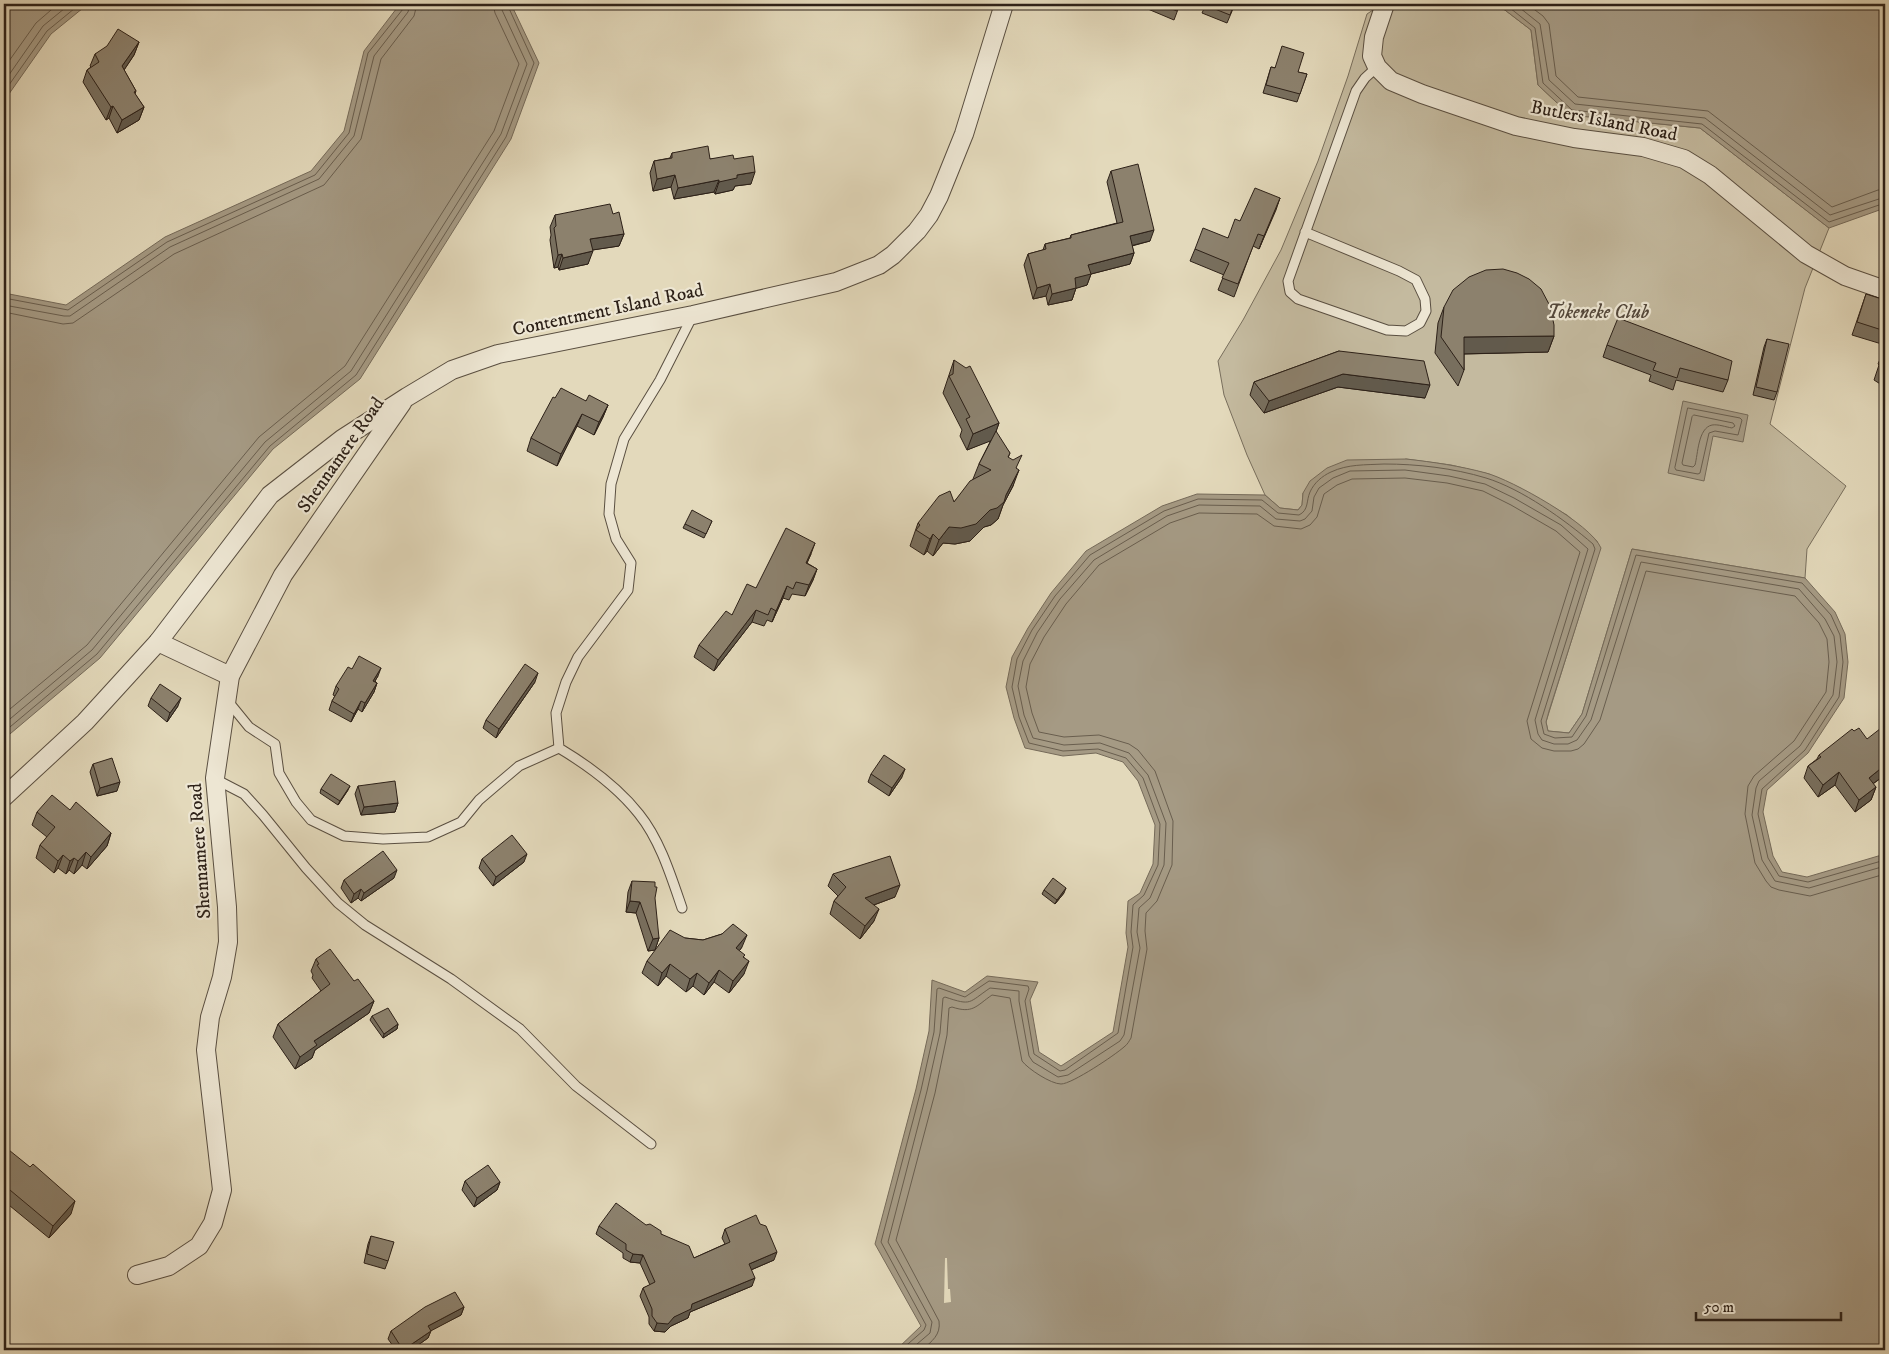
<svg xmlns="http://www.w3.org/2000/svg" width="1889" height="1354" font-family="'IM FELL DW Pica',serif">
<style>
.green{fill:#c4ba9f;stroke:#786e5c}
.water{fill:#a59a84;stroke:#756a59}
.pier{fill:#e3d9bb}
.lines{fill:none;stroke-linecap:round;stroke-linejoin:round}
.shore{stroke:#695e4e;stroke-width:1}
.service-casing{stroke:#5a4f41;stroke-width:11}
.minor-casing{stroke:#5a4f41;stroke-width:20}
.service{stroke:#ede6d3;stroke-width:9}
.minor{stroke:#ede6d3;stroke-width:18}
.wall{fill:#786f5e;stroke:#2d2118}
.shaded-wall{fill:#625a4c;stroke:#2d2118}
.building{fill:#8c816d;stroke:#2d2118}
.labels{text-anchor:middle;dominant-baseline:central;stroke-width:4.5;stroke-linejoin:round;paint-order:stroke}
.street-label{font-size:19px;fill:#2d2118;stroke:#ede6d3}
.park-label{font-size:19px;font-style:italic;fill:#53473a;stroke:#ede6d3}
</style>
<rect width="100%" height="100%" fill="#e3d9bb"/>
<filter id="stains"><feTurbulence type="fractalNoise" baseFrequency=".004" numOctaves="4"/><feColorMatrix values="0 0 0 0 .2 0 0 0 0 .09 0 0 0 0 .02 0 0 0 .5 -.17"/></filter>
<radialGradient id="worn" r=".72"><stop offset=".6" stop-color="#630" stop-opacity="0"/><stop offset="1" stop-color="#630" stop-opacity=".3"/></radialGradient>
<path class="green" d="M1382,4H1497L1531,30L1538,85L1570,115L1700,128L1829,228L1805,288L1770,424L1846,486L1807,549L1805,578L1632,549L1582,714L1569,733L1548,731L1546,722L1600,549L1597,541L1567,515L1520,488L1489,474L1451,465L1406,459L1303,493L1302,505L1298,510L1280,508L1265,495L1247,455L1224,395L1218,361L1243,320L1281,250L1318,161L1348,76L1367,14Z"/>
<g class="water">
<path d="M4,4H88L51,34L4,101Z"/>
<path d="M400,4H511L539,63L511,139L360,379L273,449L100,658L4,739V293L66,305L165,237L311,171L344,131L364,51Z"/>
<path d="M1497,4H1885V208L1829,228L1700,128L1570,115L1538,85L1531,30Z"/>
<path d="M1683,401L1748,415L1743,442L1713,436L1704,481L1668,473Z"/>
<path d="M1406,459C1433,462 1460,466 1486,473C1512,480 1591,524 1601,548L1549,711L1546,722L1548,731L1569,733L1582,714L1632,549L1805,578L1835,612L1845,634L1848,662L1844,698L1808,753L1767,790L1763,812L1773,856L1782,872L1807,877L1885,854V1350H896L921,1326L875,1244L916,1089L929,1031L932,980L965,992L987,976L1038,982L1030,1000L1039,1052L1061,1066L1113,1032L1128,947L1126,933L1128,901L1140,893L1153,864L1155,825L1138,781L1123,762L1096,753L1063,756L1025,748L1014,718L1006,687L1012,657L1028,628L1051,593L1086,551L1162,506L1197,494L1265,495L1280,508L1298,510L1302,505L1303,493L1310,481L1327,468L1347,460Z"/>
</g>
<path class="pier" d="M945,1258H947L948,1289H950L951,1302L944,1303Z"/>
<g class="lines">
<g class="shore">
<path d="M1505,4L1535,28L1543,83L1572,110L1702,124L1829,222L1885,203"/>
<path d="M1515,4L1540,24L1549,80L1575,104L1705,118L1830,215L1885,197"/>
<path d="M1527,4L1543,16L1549,24L1556,76L1578,97L1708,111L1832,207L1878,190H1885"/>
<path d="M4,68L36,23L58,4"/>
<path d="M4,82L43,26L70,4"/>
<path d="M4,92L47,31L80,4"/>
<path d="M4,298L68,310L167,242L315,175L349,133L368,53L403,9L404,4"/>
<path d="M4,305L64,316H70L170,247L319,179L354,136L374,56L408,12L410,4"/>
<path d="M4,312L63,324L73,323L174,254L324,185L361,139L381,59L414,16L417,4"/>
<path d="M1688,408L1740,418L1742,420L1738,435L1715,431L1709,433L1700,473L1698,474L1676,470L1675,468Z"/>
<path d="M1694,415L1733,423L1735,426L1732,428C1726,427 1718,424 1712,425C1698,428 1698,454 1695,465L1693,467L1683,465L1682,463L1692,417Z"/>
<path d="M4,714L87,645L259,437L345,366L494,131L519,64L495,13L493,4"/>
<path d="M4,724L92,650L265,442L351,371L501,134L527,64L502,10L501,4"/>
<path d="M4,732L97,654L270,446L356,375L506,137L534,63L507,4"/>
<path d="M901,1350L924,1330L926,1325L881,1242L921,1090L934,1032L937,989L939,988L965,997L989,981L1028,986L1029,989L1025,1001L1034,1054L1060,1071L1065,1070L1118,1033L1133,947L1131,932L1133,905L1144,895L1158,865L1160,824L1143,778L1126,758L1098,749L1063,751L1029,743L1019,717L1012,687L1017,659L1032,630L1055,596L1090,555L1164,511L1198,499L1262,500L1278,513L1299,515C1309,510 1306,501 1310,492C1314,483 1322,476 1331,472C1348,464 1365,465 1384,464C1417,464 1453,468 1486,478C1522,489 1565,520 1593,544L1595,549L1541,721L1544,734L1555,738L1572,737L1586,716L1636,555L1802,583L1831,615L1840,635L1843,662L1839,697L1805,750L1762,789L1758,814L1768,858L1779,876L1808,882L1885,860"/>
<path d="M910,1350L930,1333L932,1322L888,1242L927,1091L940,1033L943,998L945,997C972,1006 968,1003 990,988L1019,991V1001L1029,1056L1033,1062L1058,1077L1068,1075L1120,1041L1124,1035L1140,948L1137,932L1139,908L1150,898L1164,865L1166,823L1148,775L1129,753L1100,743L1064,745L1033,738L1024,715L1018,686L1023,661L1037,633L1060,599L1094,560L1167,516L1199,505L1260,506L1276,519L1300,521L1305,519L1312,511L1314,497L1319,488L1333,478L1350,471L1405,470L1449,476L1485,484L1514,498L1561,525L1588,549L1535,720L1538,734L1542,740L1554,744H1568L1577,740L1591,720L1641,562L1799,589L1825,619L1834,636L1837,662L1833,695L1800,746L1759,781L1756,788L1752,815L1762,860L1775,881L1809,888L1885,866"/>
<path d="M922,1350C932,1341 941,1335 939,1321L896,1240L935,1093L947,1035L949,1008L952,1007C973,1014 976,1006 992,995L1010,998L1022,1061C1028,1069 1051,1084 1061,1084C1072,1084 1115,1055 1124,1047C1128,1044 1129,1041 1131,1038L1147,949L1145,931L1146,913L1157,901L1172,865L1173,821L1155,771L1138,750L1129,744L1099,735L1064,737L1039,732L1032,713L1026,687L1030,664L1044,637L1066,604L1099,565L1170,523L1199,513L1257,514L1274,526L1301,529L1310,525L1317,517L1324,494L1337,485L1352,479L1405,478L1447,483L1483,491L1511,505L1556,531L1580,552L1527,721L1531,739L1542,748L1554,751H1571L1578,749L1584,744L1600,720L1646,571L1795,596L1819,623L1827,639L1829,662L1826,692L1794,741L1754,776L1748,786L1745,814L1755,863L1766,881L1771,887L1779,890L1810,896L1885,874"/>
</g>
<g class="service-casing">
<g id="service">
<path d="M1305,232L1399,271L1416,280L1425,299L1426,311L1420,323L1406,331L1387,330L1298,299L1290,292L1288,281L1356,91L1365,78L1377,67"/>
<path d="M227,700L249,727L275,744L279,773L296,802L311,820L344,836L383,839L428,837L461,822L479,800L519,766L559,748"/>
<path d="M215,779L244,794L263,815L306,868L338,903L365,925L451,979L520,1029L576,1086L651,1144"/>
<path d="M682,908C671,876 660,840 639,814C617,786 589,766 559,748L556,713L566,682L578,657L628,590L631,563L616,539L609,514L611,484L624,439L660,380L693,315"/>
</g>
</g>
<g class="minor-casing">
<g id="minor">
<path d="M1385,4L1374,37L1372,56L1377,67L1391,81L1422,94L1516,126L1574,138L1643,147L1684,159L1710,175L1806,254L1845,276L1885,290"/>
<path d="M158,642L230,676"/>
<path d="M4,797L85,722L158,642L270,495L342,439L407,397L452,370L498,354L693,315L836,282L879,265L893,255L917,231L929,215L939,196L964,134L1004,4"/>
<path d="M137,1275L169,1266L199,1246L213,1223L222,1190L206,1050L210,1017L222,977L228,942L227,907L215,778L230,676L283,575L402,403"/>
</g>
</g>
<use href="#service" class="service"/>
<use href="#minor" class="minor"/>
</g>
<g class="wall">
<path d="M1136,4H1180L1174,20Z"/>
<path d="M1206,4H1235L1227,23L1202,13Z"/>
<path d="M139,42L134,55L124,70L136,91L135,94L144,107L139,120L117,133L109,118L106,120L83,82L87,70L91,67L90,66L95,54Z"/>
<path d="M1271,67L1298,72L1307,74L1297,102L1263,93Z"/>
<path d="M672,153L710,159H734L751,184L735,186L733,190L715,194L714,192L674,199L671,187L653,191L650,173L654,161L670,158Z"/>
<path d="M1111,171L1150,241L1132,246L1134,253L1130,264L1091,274L1087,285L1076,288L1072,300L1048,305L1046,296L1033,299L1024,265L1028,254L1043,250L1045,244L1070,238L1071,235L1117,223L1107,182Z"/>
<path d="M1280,198L1259,249L1253,246L1234,297L1218,290L1224,275L1190,261L1195,249L1228,238L1240,221Z"/>
<path d="M613,214L624,234L619,246L592,250L588,264L559,270L558,267L554,268L550,240L551,235L550,227L555,215Z"/>
<path d="M1866,294L1885,300V345L1852,335Z"/>
<path d="M1444,307L1554,336L1548,352L1464,354V370L1458,386L1435,353L1438,323Z"/>
<path d="M1767,339L1777,392L1774,400L1753,395L1764,347Z"/>
<path d="M1607,345L1728,380L1723,392L1676,380L1673,390L1649,381L1651,375L1603,357Z"/>
<path d="M1885,348V387L1874,380L1879,365L1878,364L1883,352Z"/>
<path d="M1339,351L1425,398L1338,387L1264,413L1250,395L1254,382Z"/>
<path d="M954,360L999,423L995,434L1010,453L1008,458L1017,469L1013,486L1003,505L998,519L991,525L984,527L970,541L955,544L943,543L933,556L927,551L924,555L910,546L918,523L954,502L973,479L979,464L991,440L967,450L960,436L962,430L943,393Z"/>
<path d="M555,398L586,401L608,405L603,417L594,435L577,426L557,466L527,451L531,438Z"/>
<path d="M712,521L704,538L683,528L685,524Z"/>
<path d="M811,554L807,563L817,569L813,580L805,596L792,594L789,600L783,598L772,622L767,620L764,626L752,622L714,671L694,657L699,645L732,615L756,588Z"/>
<path d="M352,669L378,676L375,681L377,683L374,692L362,712L358,709L351,722L329,710L332,701L335,696L333,695L336,686Z"/>
<path d="M535,682L496,738L483,728L486,720Z"/>
<path d="M151,698L178,706L167,722L148,706Z"/>
<path d="M1819,755L1885,775L1873,784L1876,787L1871,800L1855,812L1835,785L1818,797L1804,778L1808,766L1817,759Z"/>
<path d="M93,764L117,791L97,796L90,772Z"/>
<path d="M871,774L902,777L889,796L868,782Z"/>
<path d="M358,786L398,803L395,812L361,815L355,794Z"/>
<path d="M321,789L348,790L338,805L320,793Z"/>
<path d="M70,810L111,833L107,846L87,869L82,865L74,874L69,870L66,874L58,868L54,873L36,858L40,845L47,837L32,825L37,812Z"/>
<path d="M482,859L524,862L493,886L479,868Z"/>
<path d="M833,874L895,897L874,905V921L860,939L830,914L834,901L838,896L828,886Z"/>
<path d="M394,878L361,901L358,898L351,903L341,888L344,880Z"/>
<path d="M632,881L659,938L655,950L648,951L636,913L626,912L628,892Z"/>
<path d="M1044,890L1064,893L1055,904L1042,894Z"/>
<path d="M722,934L742,947L739,951L744,957V974L729,993L714,982L704,995L693,986L686,992L666,976L658,986L642,973L647,961L685,938L703,940Z"/>
<path d="M316,959L354,981L374,1001L369,1013L315,1050L312,1058L295,1069L273,1037L278,1024L321,991L312,978L313,975L311,971Z"/>
<path d="M372,1016L398,1024L397,1029L383,1038L370,1020Z"/>
<path d="M4,1146L71,1214L49,1238L4,1201Z"/>
<path d="M465,1181L500,1182L497,1190L474,1207L462,1190Z"/>
<path d="M599,1226L661,1234L694,1258L725,1244L722,1238L725,1229L774,1260L751,1270L752,1286L690,1312L688,1318L671,1326L665,1332L654,1331L649,1324V1317L640,1296L643,1288L650,1285L640,1263L630,1262L623,1258V1253L596,1234Z"/>
<path d="M371,1236L388,1261L385,1269L364,1263L368,1244Z"/>
<path d="M464,1307L461,1315L431,1330L428,1338L411,1350H396L388,1339L391,1331Z"/>
</g>
<g class="shaded-wall">
<path d="M139,42L134,55L118,79L122,66Z"/>
<path d="M113,106L109,118L106,120L111,107Z"/>
<path d="M144,107L139,120L117,133L122,120Z"/>
<path d="M755,172L751,184L735,186L733,190L715,194L719,182L737,175Z"/>
<path d="M675,175L671,187L653,191L657,179Z"/>
<path d="M719,180L714,192L674,199L678,188Z"/>
<path d="M1280,198L1276,210L1259,249L1264,236Z"/>
<path d="M1154,230L1150,241L1126,247L1130,236Z"/>
<path d="M624,234L619,246L586,251L590,239Z"/>
<path d="M593,251L588,264L559,270L563,258Z"/>
<path d="M1134,253L1130,264L1091,274L1087,285L1071,290L1075,278L1088,265Z"/>
<path d="M562,254L558,267L554,268L558,255Z"/>
<path d="M1050,284L1046,296L1033,299L1037,288Z"/>
<path d="M1076,288L1072,300L1048,305L1052,294Z"/>
<path d="M1554,336L1548,352L1458,354L1464,337Z"/>
<path d="M1343,374L1430,385L1425,398L1338,387L1264,413L1269,401Z"/>
<path d="M608,405L603,417L594,435L599,422Z"/>
<path d="M582,414L577,426L557,466L561,454Z"/>
<path d="M999,423L993,440L967,450L973,434Z"/>
<path d="M1019,470L1013,486L1003,505L998,519L991,525L984,527L970,541L955,544L943,543L933,556L939,540L949,527L1006,495Z"/>
<path d="M933,534L927,551L924,555L930,539Z"/>
<path d="M815,543L811,554L802,574L806,563Z"/>
<path d="M817,569L813,580L805,596L809,585Z"/>
<path d="M787,586L783,598L772,622L776,611Z"/>
<path d="M756,610L752,622L714,671L718,660Z"/>
<path d="M381,668L378,676L370,689L373,681Z"/>
<path d="M538,673L535,682L496,738L499,729Z"/>
<path d="M377,683L374,692L362,712L365,703Z"/>
<path d="M181,698L178,706L167,722L170,713Z"/>
<path d="M361,701L358,709L351,722L354,714Z"/>
<path d="M1885,765V775L1864,790L1869,778Z"/>
<path d="M905,769L902,777L889,796L892,788Z"/>
<path d="M1839,772L1835,785L1818,797L1823,785Z"/>
<path d="M120,782L117,791L97,796L100,788Z"/>
<path d="M350,786L348,790L338,805L340,801Z"/>
<path d="M1876,787L1871,800L1855,812L1859,800Z"/>
<path d="M398,803L395,812L361,815L364,807Z"/>
<path d="M111,833L107,846L87,869L91,857Z"/>
<path d="M86,852L82,865L74,874L78,861Z"/>
<path d="M527,854L524,862L493,886L496,877Z"/>
<path d="M63,855L58,868L54,873L58,861Z"/>
<path d="M74,858L69,870L66,874L70,861Z"/>
<path d="M397,870L394,878L361,901L364,893Z"/>
<path d="M900,885L895,897L860,910L865,898Z"/>
<path d="M1066,888L1064,893L1055,904L1057,900Z"/>
<path d="M361,889L358,898L351,903L354,894Z"/>
<path d="M630,901L640,902L636,913L626,912Z"/>
<path d="M879,909L874,921L860,939L865,926Z"/>
<path d="M747,935L742,947L732,961L736,948Z"/>
<path d="M659,938L655,950L648,951L653,939Z"/>
<path d="M749,961L744,974L729,993L733,981Z"/>
<path d="M670,964L666,976L658,986L662,973Z"/>
<path d="M719,970L714,982L704,995L709,983Z"/>
<path d="M697,973L693,986L686,992L690,979Z"/>
<path d="M374,1001L369,1013L315,1050L312,1058L295,1069L300,1057L314,1041Z"/>
<path d="M398,1024L397,1029L383,1038L384,1034Z"/>
<path d="M500,1182L497,1190L474,1207L477,1198Z"/>
<path d="M75,1201L71,1214L49,1238L53,1226Z"/>
<path d="M777,1252L774,1260L746,1272L749,1264Z"/>
<path d="M633,1254L643,1255L640,1263L630,1262Z"/>
<path d="M755,1278L752,1286L690,1312L688,1318L671,1326L665,1332L654,1331L657,1323L692,1304Z"/>
<path d="M464,1307L461,1315L425,1334L428,1326Z"/>
<path d="M431,1331L428,1338L411,1350H403Z"/>
</g>
<g class="building">
<path d="M1159,4H1180L1177,11Z"/>
<path d="M1206,4H1234L1230,15L1205,5Z"/>
<path d="M118,29L139,42L122,66L136,91L134,92L144,107L122,120L113,106L111,107L87,70L99,62L95,54L107,46Z"/>
<path d="M1282,46L1304,53L1298,72L1307,74L1300,94L1266,85L1271,67L1275,68Z"/>
<path d="M708,146L710,159L733,155L734,159L753,156L755,172L737,175V178L719,182V180L678,188L675,175L657,179L654,161L672,158V153Z"/>
<path d="M1138,164L1154,230L1130,236L1134,253L1088,265L1091,274L1075,278L1076,288L1052,294L1050,284L1037,288L1028,254L1046,249L1045,244L1071,238V235L1123,222L1111,171Z"/>
<path d="M1255,188L1280,198L1264,236L1258,234L1238,284L1222,278L1229,263L1195,249L1203,228L1228,238L1235,219L1240,221Z"/>
<path d="M610,204L613,214L619,212L624,234L590,239L593,251L563,258L562,254L558,255L554,228L556,226L555,215Z"/>
<path d="M1503,269L1517,273L1529,279L1541,289L1550,306L1554,325V336L1464,337V370L1441,337L1444,307L1453,290L1469,277L1486,270Z"/>
<path d="M1866,294L1885,300V331L1857,322Z"/>
<path d="M1618,318L1732,361L1728,380L1680,368L1677,378L1653,370L1656,363L1607,345Z"/>
<path d="M1767,339L1789,344L1777,392L1756,387Z"/>
<path d="M1885,348V372L1879,367L1885,358L1882,356L1884,353L1883,352Z"/>
<path d="M1339,351L1424,361L1430,385L1343,374L1269,401L1254,382Z"/>
<path d="M954,360L966,368L970,366L999,423L973,434L966,419L970,417L949,376L953,374Z"/>
<path d="M561,388L586,401L589,395L608,405L599,422L582,414L561,454L531,438L553,397L555,398Z"/>
<path d="M996,431L1010,453L1008,457L1013,460L1022,455L1016,468L1019,470L1006,495L1004,502L997,508L990,510L976,524L961,528L949,527L939,540L933,534L930,539L916,530L920,525L918,523L939,496L950,491L954,502L970,481L991,470L979,464Z"/>
<path d="M692,510L712,521L706,534L685,524Z"/>
<path d="M786,528L815,543L806,563L817,569L809,585L796,582L793,589L787,586L776,611L771,608L768,615L756,610L718,660L699,645L726,611L732,615L747,584L756,588Z"/>
<path d="M359,656L381,668L373,681L377,683L365,703L361,701L354,714L332,701L339,689L336,686L348,667L352,669Z"/>
<path d="M525,664L538,673L499,729L486,720Z"/>
<path d="M160,684L181,698L170,713L151,698Z"/>
<path d="M1885,725V765L1869,778L1876,787L1859,800L1839,772L1823,785L1808,766L1821,757L1819,755L1852,729L1854,731L1859,728L1867,739Z"/>
<path d="M884,755L905,769L892,788L871,774Z"/>
<path d="M112,758L120,782L100,788L93,764Z"/>
<path d="M331,774L350,786L340,801L321,789Z"/>
<path d="M395,781L398,803L364,807L358,786Z"/>
<path d="M52,795L70,810L76,802L111,833L91,857L86,852L78,861L74,858L70,861L63,855L58,861L40,845L55,827L37,812Z"/>
<path d="M512,835L527,854L496,877L482,859Z"/>
<path d="M383,851L397,870L364,893L361,889L354,894L344,880Z"/>
<path d="M890,856L900,885L865,898L879,909L865,926L834,901L846,887L833,874Z"/>
<path d="M1053,878L1066,888L1057,900L1044,890Z"/>
<path d="M632,881L655,882V887H657L655,898L659,938L653,939L640,902L630,901Z"/>
<path d="M733,924L747,935L736,948L745,955L743,957L749,961L733,981L719,970L709,983L697,973L690,979L670,964L662,973L647,961L670,930L685,938L703,940L722,934Z"/>
<path d="M330,949L354,981L358,979L374,1001L314,1041L317,1045L300,1057L278,1024L330,984L317,965L319,964L316,959Z"/>
<path d="M388,1008L398,1024L384,1034L372,1016Z"/>
<path d="M4,1146L30,1167L33,1164L75,1201L53,1226L4,1185Z"/>
<path d="M488,1165L500,1182L477,1198L465,1181Z"/>
<path d="M616,1203L646,1225L650,1224L661,1231V1234L689,1246L694,1258L730,1242L725,1229L756,1215L760,1224L766,1226L777,1252L749,1264L755,1278L692,1304L691,1309L674,1317L668,1324L657,1323L652,1316V1309L643,1288L655,1282L643,1255L633,1254L626,1250V1244L599,1226Z"/>
<path d="M371,1236L394,1242L388,1261L367,1254Z"/>
<path d="M455,1292L464,1307L428,1326L431,1331L403,1350L391,1331L425,1307Z"/>
</g>
<g class="labels">
<g class="street-label">
<text transform="translate(1604 121) rotate(11)">Butlers Island Road</text>
<text transform="translate(608 310) rotate(-12)">Contentment Island Road</text>
<text transform="translate(341 455) rotate(-55)">Shennamere Road</text>
<text transform="translate(200 851) rotate(-94)">Shennamere Road</text>
</g>
<g class="park-label">
<text x="1598" y="312">Tokeneke Club</text>
</g>
</g>
<rect width="1889" height="1354" fill="none" stroke="#e3d9bb" stroke-width="20"/>
<rect x="5" y="5" width="1879" height="1344" fill="none" stroke="#2d2118" stroke-width="2.5"/>
<rect x="10" y="10" width="1869" height="1334" fill="none" stroke="#2d2118"/>
<path d="M1696 1312v8h145v-8" fill="none" stroke="#2d2118" stroke-width="2.5"/>
<text x="1704" y="1312" font-size="15" fill="#2d2118" stroke="#ede6d3" stroke-width="4" paint-order="stroke">50 m</text>
<rect width="100%" height="100%" filter="url(#stains)"/>
<rect width="100%" height="100%" fill="url(#worn)"/>
</svg>
